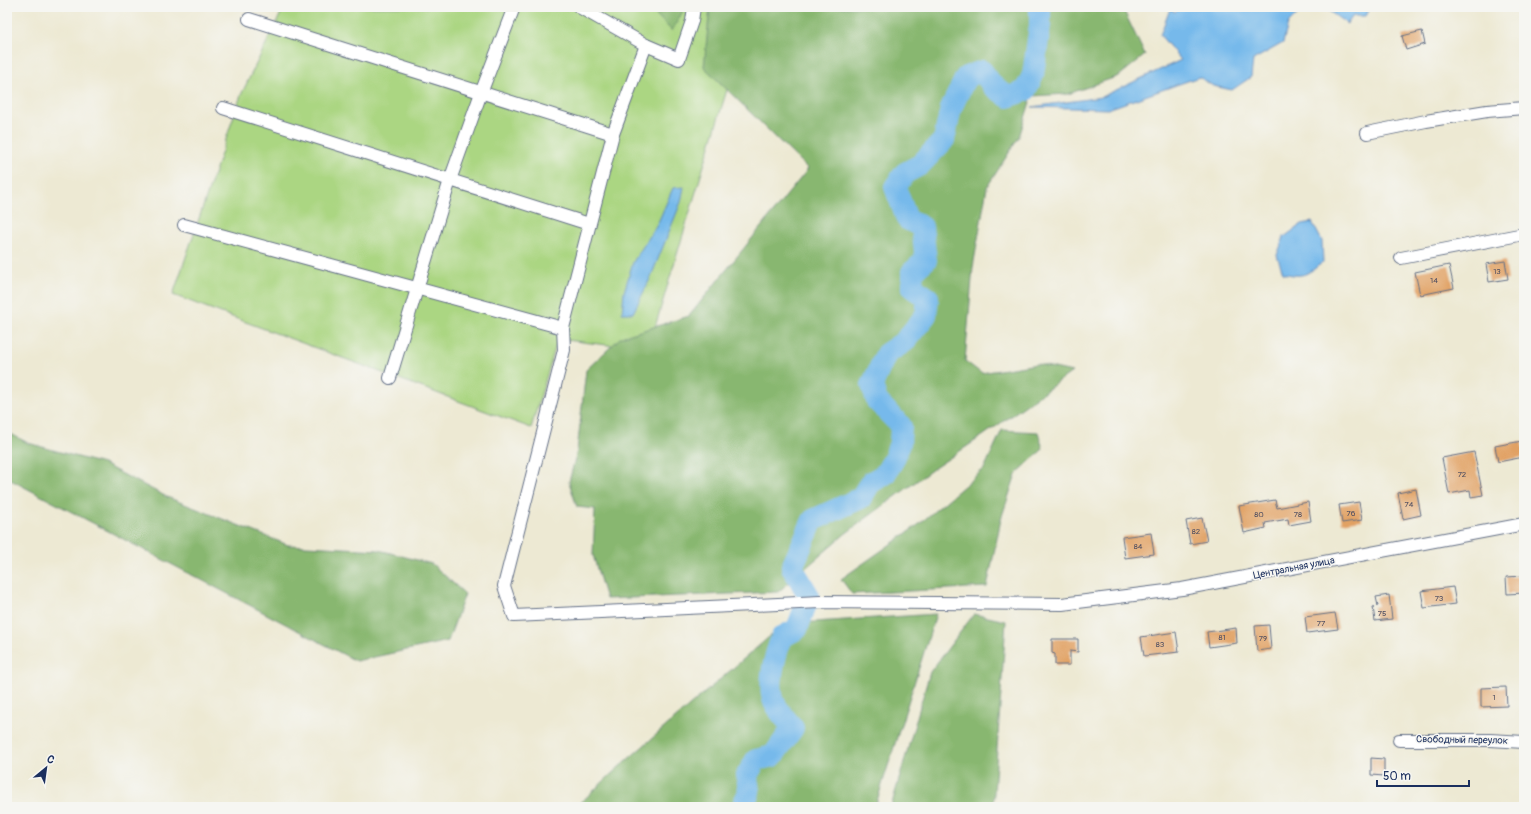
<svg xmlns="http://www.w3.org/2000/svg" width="1531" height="814" font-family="Pangolin,sans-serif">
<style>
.green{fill:#abd682;stroke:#638270}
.forest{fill:#88b770;stroke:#527367}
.water{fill:#76b9eb;stroke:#4874a4}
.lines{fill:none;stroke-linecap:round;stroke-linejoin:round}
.river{stroke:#76b9eb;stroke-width:22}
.building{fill:#e1a164}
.minor-casing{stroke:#647087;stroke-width:14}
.minor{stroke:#fff;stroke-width:12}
.labels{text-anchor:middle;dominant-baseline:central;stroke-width:3;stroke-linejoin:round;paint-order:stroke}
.number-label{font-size:8px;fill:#4c4c60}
.street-label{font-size:10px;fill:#1b2f5e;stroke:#f6f6f2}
</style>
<rect width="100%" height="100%" fill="#f6f6f2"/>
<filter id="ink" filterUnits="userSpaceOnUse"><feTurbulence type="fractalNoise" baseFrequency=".025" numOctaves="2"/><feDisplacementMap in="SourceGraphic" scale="8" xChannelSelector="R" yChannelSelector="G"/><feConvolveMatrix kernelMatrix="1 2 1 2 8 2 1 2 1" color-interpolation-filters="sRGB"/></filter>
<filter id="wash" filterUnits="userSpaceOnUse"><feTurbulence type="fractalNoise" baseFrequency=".012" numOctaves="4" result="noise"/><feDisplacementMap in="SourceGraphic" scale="16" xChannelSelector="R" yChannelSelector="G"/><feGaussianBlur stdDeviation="0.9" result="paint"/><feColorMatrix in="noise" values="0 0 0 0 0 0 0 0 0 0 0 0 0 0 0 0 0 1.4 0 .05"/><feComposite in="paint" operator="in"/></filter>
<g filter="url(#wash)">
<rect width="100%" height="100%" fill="#ede9d3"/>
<path class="green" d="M284,7H749L746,27L648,350L558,339L531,428L173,295L241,95Z"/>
<g class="forest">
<path d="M649,7H685L672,31Z"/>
<path d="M710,7H1124L1125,13L1145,55L1119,76L1068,94L1032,96L1019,137L987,187L973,267L965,361L981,373L1037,364L1072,372L984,435L933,469L845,534L778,592L606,599L593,555L595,509L577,507L569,482L577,451L586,370L621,337L689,316L808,169L704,67Z"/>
<path d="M1002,430L1038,432L1043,449L1016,474L1001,519L987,587L852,594L841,579L918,525L984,469Z"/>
<path d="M7,432L28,443L103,464L167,497L288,545L379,550L432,564L465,594L448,641L356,661L7,478Z"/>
<path d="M936,614L875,807H576L619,767L784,624Z"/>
<path d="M974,614L1006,621L993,807H891L930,672Z"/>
</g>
<g class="water">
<path d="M1181,7H1304L1288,24L1283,43L1253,60L1251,77L1232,90L1213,86L1199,77L1108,109L1032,107L1101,97L1181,60L1160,35L1170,9L1175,12Z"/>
<path d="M1333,7H1371L1366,16H1353L1347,24L1329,11Z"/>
<path d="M684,187L681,202L650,279L633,313H622L624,292L633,262L657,225L673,188Z"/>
<path d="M1312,222L1322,241L1323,262C1307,275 1303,278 1283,273L1277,255L1284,237L1302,224Z"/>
</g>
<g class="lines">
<path class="river" d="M742,807L749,792L747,775L756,760L773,756L793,728C787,720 778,711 774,702C767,684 775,655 782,637L797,629L809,596L792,567L813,520L861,498L870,483L885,474L894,459L900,443L901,426L877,401L872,385L886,354L904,342L926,315L928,298L913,288L912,272L926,260L922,227L907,219L895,187L905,173L920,165L944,140L951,108L966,77L982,71L993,86L1008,97L1025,91L1033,75L1040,25V7"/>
</g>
<g id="blocks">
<g class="building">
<path d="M1422,31L1425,44L1406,50L1402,36Z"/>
<path d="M1505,261L1508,279L1489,282L1486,264Z"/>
<path d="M1449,265L1454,288L1420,295L1415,272Z"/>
<path d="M1522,441L1524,457L1498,462L1495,446Z"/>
<path d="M1474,452L1483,495L1471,497L1470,490L1449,494L1442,458Z"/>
<path d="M1416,489L1421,515L1403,519L1398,493Z"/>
<path d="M1275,500L1277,508L1308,502L1311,521L1289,525L1288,519L1265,523L1266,528L1244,533L1239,506Z"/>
<path d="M1359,502L1362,520L1342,523L1339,505Z"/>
<path d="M1202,518L1207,541L1190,544L1186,521Z"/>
<path d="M1151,533L1154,554L1125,558L1122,537Z"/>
<path d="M1524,576V593L1507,594L1506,577Z"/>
<path d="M1453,587L1456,604L1424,608L1421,591Z"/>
<path d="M1389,595L1392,619L1375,621L1373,607L1378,606L1376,597Z"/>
<path d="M1335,613L1338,629L1307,633L1305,617Z"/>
<path d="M1269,625L1271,649L1257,651L1255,626Z"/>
<path d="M1236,628L1237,643L1209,647L1207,632Z"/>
<path d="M1176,632L1179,652L1144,656L1141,637Z"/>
<path d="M1052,639H1078V652L1070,651V665H1055V654L1052,653Z"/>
<path d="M1506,687L1507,706L1481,707V688Z"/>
<path d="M1371,758L1384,759V776L1371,775Z"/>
</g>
</g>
</g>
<g filter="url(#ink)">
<use href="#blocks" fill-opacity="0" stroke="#647087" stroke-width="1"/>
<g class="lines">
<g class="minor-casing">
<g id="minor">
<path d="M579,7L646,45L679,59L692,21L694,7"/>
<path d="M249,19L613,134"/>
<path d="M646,45L613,134L563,328L564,350L504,586L514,616L820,602L1062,604L1182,589L1524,524"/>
<path d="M223,108L589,224"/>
<path d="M1367,133L1426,121L1487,111L1524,108"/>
<path d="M184,225L563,328"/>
<path d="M1401,258L1524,234"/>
<path d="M390,378L450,180L481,93L514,7"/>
<path d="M1399,740H1490L1524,742"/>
</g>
</g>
<use href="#minor" class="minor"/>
</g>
</g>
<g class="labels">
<g class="number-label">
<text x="1497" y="271">13</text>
<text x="1434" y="280">14</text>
<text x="1462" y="474">72</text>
<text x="1409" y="504">74</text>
<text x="1351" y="513">76</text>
<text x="1259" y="514">80</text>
<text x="1298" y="514">78</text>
<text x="1196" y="531">82</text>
<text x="1138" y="546">84</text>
<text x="1439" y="598">73</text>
<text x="1382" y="613">75</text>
<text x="1321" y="623">77</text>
<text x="1222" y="637">81</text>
<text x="1263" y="638">79</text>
<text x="1160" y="644">83</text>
<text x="1494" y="697">1</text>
</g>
<g class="street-label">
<text transform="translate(1294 568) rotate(-11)">Центральная улица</text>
<text transform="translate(1462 740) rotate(1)">Свободный переулок</text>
</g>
</g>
<rect width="1531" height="814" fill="none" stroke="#f6f6f2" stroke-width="24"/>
<g transform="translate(46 768) rotate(29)" stroke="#f6f6f2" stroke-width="3" paint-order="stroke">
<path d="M0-3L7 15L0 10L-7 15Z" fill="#1b2f5e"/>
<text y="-6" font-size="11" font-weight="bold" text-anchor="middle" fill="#1b2f5e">С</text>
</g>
<path d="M1377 780v6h92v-6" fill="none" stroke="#1b2f5e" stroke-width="2"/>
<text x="1383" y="780" font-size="12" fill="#1b2f5e" stroke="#f6f6f2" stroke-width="3" paint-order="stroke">50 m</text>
</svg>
